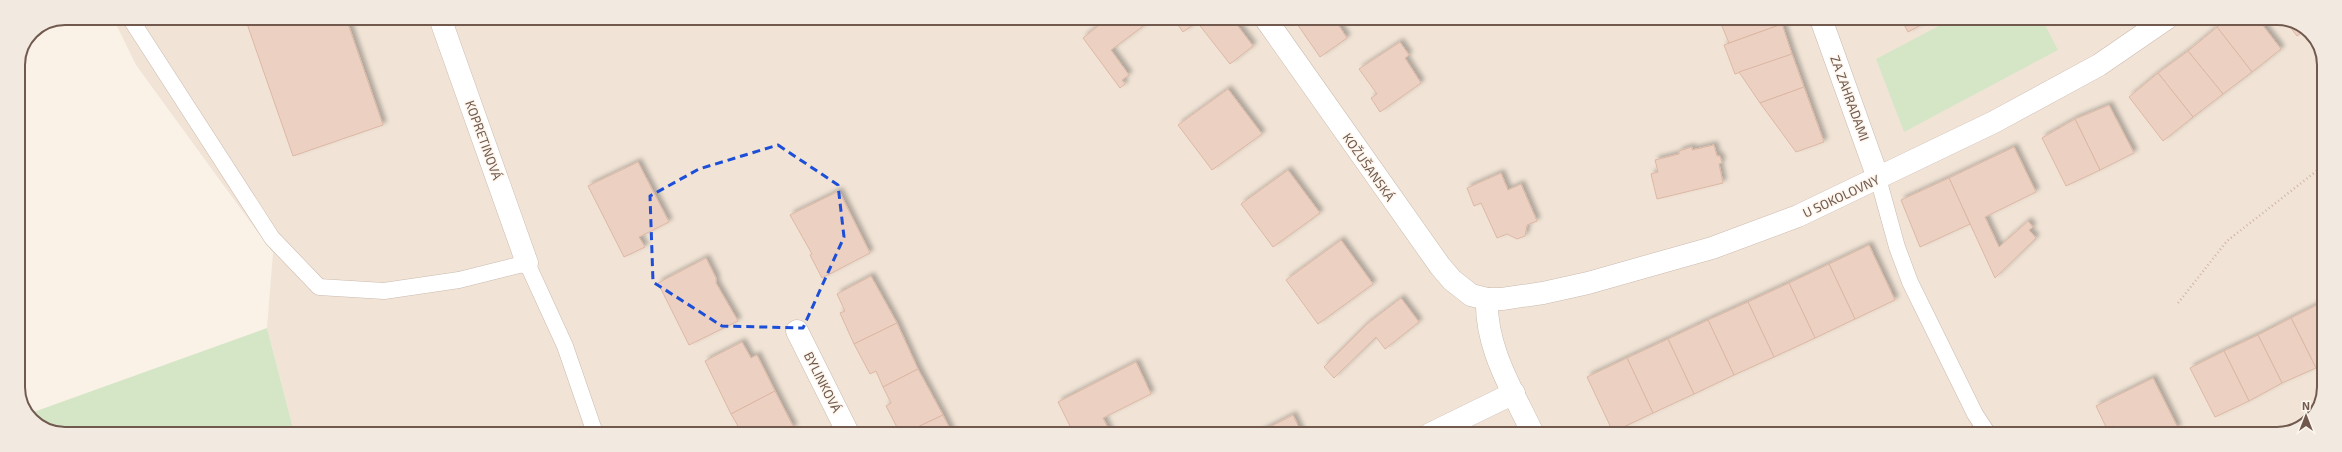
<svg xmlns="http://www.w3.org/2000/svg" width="2342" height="452" font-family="'Exo 2',sans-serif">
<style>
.residential{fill:#f1e4d6}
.green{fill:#d5e6c7}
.building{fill:#ecd1c2;stroke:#ddb7a4;filter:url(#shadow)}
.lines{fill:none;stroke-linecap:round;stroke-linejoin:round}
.lane-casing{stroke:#cbbaae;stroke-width:17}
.street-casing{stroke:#cbbaae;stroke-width:23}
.path{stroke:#d1b4a5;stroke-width:2.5;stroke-dasharray:1 3;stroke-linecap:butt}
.lane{stroke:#fff;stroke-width:16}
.street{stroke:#fff;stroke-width:22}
.marked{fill:none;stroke:#1d4ed8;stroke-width:3;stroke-dasharray:8 5;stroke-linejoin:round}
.labels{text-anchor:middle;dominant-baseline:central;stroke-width:3;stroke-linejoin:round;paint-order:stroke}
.street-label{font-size:13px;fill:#71594e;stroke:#fdf6ed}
.rim{fill:none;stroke:#71594e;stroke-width:2}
</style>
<defs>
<filter id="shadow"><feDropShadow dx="3.5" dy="-3.5" stdDeviation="2" flood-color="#0004"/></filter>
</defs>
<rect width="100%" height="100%" fill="#faf2e7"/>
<path class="residential" d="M113,18L2286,19L2312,34L2324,59L2323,396L2308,422L2277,434L320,433L319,431L293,428L267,328L273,253L136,65Z"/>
<g class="green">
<path d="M1952,19H2042L2058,50L1904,132L1876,59Z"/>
<path d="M267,328L293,428L279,433H56L30,418L28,414Z"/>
</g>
<g class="building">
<path d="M245,18H346L383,125L293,156Z"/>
<path d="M1108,18H1154L1111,50L1129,75L1122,80L1125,84L1120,88L1083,38Z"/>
<path d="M1173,18H1232L1253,46L1230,64L1197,22L1183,32Z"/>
<path d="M1293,18H1334L1347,38L1320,57Z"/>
<path d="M1719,19H1780L1782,24L1729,43Z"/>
<path d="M1901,19H1932L1908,32Z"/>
<path d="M2230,19H2258L2281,49L2252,72L2217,27Z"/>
<path d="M2284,19H2286L2305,30L2297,36Z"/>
<path d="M1782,24L1792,54L1735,74L1724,45Z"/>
<path d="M2217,27L2252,72L2223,94L2188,51Z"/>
<path d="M1400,42L1409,55L1405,58L1421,83L1380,112L1371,98L1377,94L1359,69Z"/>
<path d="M2188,51L2223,94L2193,117L2158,73Z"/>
<path d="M1792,54L1804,87L1760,103L1739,72Z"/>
<path d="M2158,73L2193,117L2163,141L2129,97Z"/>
<path d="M1804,87L1824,142L1796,152L1760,103Z"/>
<path d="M1228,89L1262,134L1212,170L1178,125Z"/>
<path d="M2109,105L2134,153L2100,170L2075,119Z"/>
<path d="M2075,119L2100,170L2066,186L2042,138Z"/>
<path d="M1714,145L1717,156H1720L1722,163L1719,164L1723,183L1657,199L1651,174L1658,172L1655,160L1679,154V151L1692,147V150Z"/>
<path d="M2014,147L2036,192L1985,217L1999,247L2028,221L2033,227L2029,230L2036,238L1995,278L1949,178Z"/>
<path d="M638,162L669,222L639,237L645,247L624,257L588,186Z"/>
<path d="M1288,170L1320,213L1273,247L1241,204Z"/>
<path d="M1501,173L1508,190L1521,184L1537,221L1527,225L1525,236L1517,239L1507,234L1497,238L1481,203L1474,206L1467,188Z"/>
<path d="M1949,178L1970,224L1920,247L1901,200Z"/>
<path d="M839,191L870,253L822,278L810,255L812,254L790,215Z"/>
<path d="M1341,240L1373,284L1318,324L1286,280Z"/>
<path d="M1869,245L1895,300L1855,319L1829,264Z"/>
<path d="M706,258L716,278V283L738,321L689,345L658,283Z"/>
<path d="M1829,264L1855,319L1815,338L1789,283Z"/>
<path d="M871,276L897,323L854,344L840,313L845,311L837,294Z"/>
<path d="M1789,283L1815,338L1774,357L1748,302Z"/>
<path d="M1401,298L1419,322L1385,349L1376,337L1334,378L1324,367L1367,324Z"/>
<path d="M1748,302L1774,357L1734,375L1708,320Z"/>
<path d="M2323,302V365L2316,368L2291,318Z"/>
<path d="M2291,318L2316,368L2282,383L2258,335Z"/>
<path d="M1708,320L1734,375L1694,394L1668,339Z"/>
<path d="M897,323L918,369L883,387L876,371L870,374L854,344Z"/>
<path d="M2258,335L2282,383L2249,401L2224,351Z"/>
<path d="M1668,339L1694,394L1653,413L1627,358Z"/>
<path d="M742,342L751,358L757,355L775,391L731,414L705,361Z"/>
<path d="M2224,351L2249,401L2215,417L2190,368Z"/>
<path d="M1627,358L1653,413L1613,432L1587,377Z"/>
<path d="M1136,362L1151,394L1103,418L1111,434H1074L1058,402Z"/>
<path d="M918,369L943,415L905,433H900L886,406L891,403L883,387Z"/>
<path d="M2153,378L2178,428L2166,434H2117L2113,426L2107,429L2096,406Z"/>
<path d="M775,391L794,428L787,431L789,433H742L731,414Z"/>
<path d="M943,415L952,433H905Z"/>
<path d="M1293,415L1302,434H1256Z"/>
</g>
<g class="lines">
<g class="lane-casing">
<g id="lane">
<path d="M130,18L272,238L319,287L384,291L459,280L527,263L565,346L595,433"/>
<path d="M1878,178L1897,247L1910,282L1975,414L1988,434"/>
</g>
</g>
<g class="street-casing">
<g id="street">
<path d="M440,18L527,263"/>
<path d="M1265,18L1440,266L1452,280L1471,295L1487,299H1502L1543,293L1588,283L1712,248L1798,216L1994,122L2099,65L2166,19"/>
<path d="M1821,19L1878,178"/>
<path d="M1487,299C1485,348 1513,391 1533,434"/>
<path d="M797,331L848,433"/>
<path d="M1430,434L1514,393"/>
</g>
</g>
<path class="path" d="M2178,303L2227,241L2323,166"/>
<use href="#lane" class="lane"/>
<use href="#street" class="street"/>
</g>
<path class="marked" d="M778,145L838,185L844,237L803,328L722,326L653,282L650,196L699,169Z"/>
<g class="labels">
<g class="street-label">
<text transform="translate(1850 98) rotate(70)">ZA ZAHRADAMI</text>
<text transform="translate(484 140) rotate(70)">KOPRETINOVÁ</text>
<text transform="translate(1369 167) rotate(55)">KOŽUŠANSKÁ</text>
<text transform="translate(1841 196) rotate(-25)">U SOKOLOVNY</text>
<text transform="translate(823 382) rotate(63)">BYLINKOVÁ</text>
</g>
</g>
<path d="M0 0H2342V452H0ZM65 25H2277A40 40 0 0 1 2317 65V387A40 40 0 0 1 2277 427H65A40 40 0 0 1 25 387V65A40 40 0 0 1 65 25Z" fill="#f2e9e0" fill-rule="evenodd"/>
<path class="rim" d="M65 25H2277A40 40 0 0 1 2317 65V387A40 40 0 0 1 2277 427H65A40 40 0 0 1 25 387V65A40 40 0 0 1 65 25Z"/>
<g transform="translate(2306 416)" stroke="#fdf6ed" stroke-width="3" paint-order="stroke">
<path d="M0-3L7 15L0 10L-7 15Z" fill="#71594e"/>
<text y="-6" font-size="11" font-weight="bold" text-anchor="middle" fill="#71594e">N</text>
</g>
</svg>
